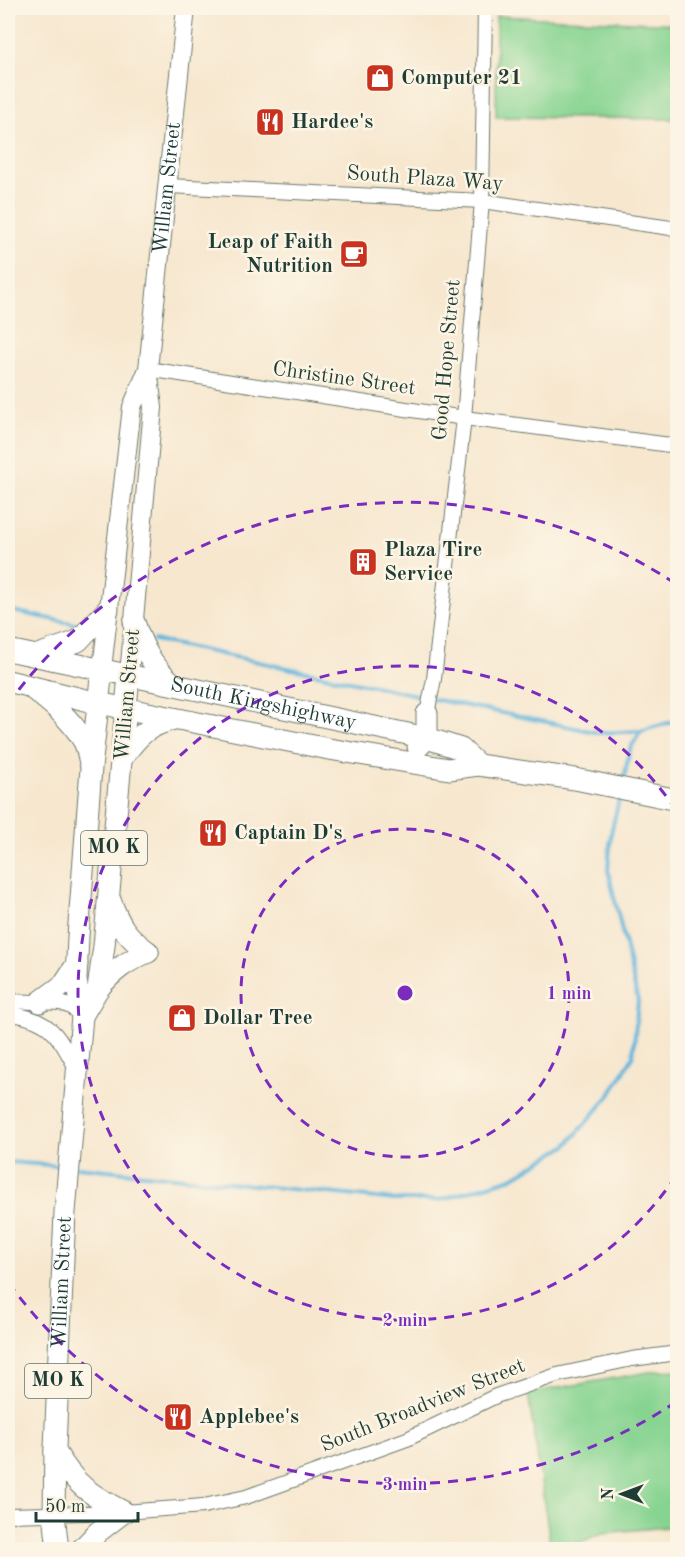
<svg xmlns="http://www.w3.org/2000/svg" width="685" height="1557" font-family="'Old Standard TT',serif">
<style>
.grass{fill:#87d491;stroke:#538862;stroke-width:1.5}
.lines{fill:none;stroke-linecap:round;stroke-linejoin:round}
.stream{stroke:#60b5dc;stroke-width:4}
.minor-casing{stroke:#6b786a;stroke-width:16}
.secondary-casing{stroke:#6b786a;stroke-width:20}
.primary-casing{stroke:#6b786a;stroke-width:23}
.minor{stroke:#fff;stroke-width:14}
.secondary{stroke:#fff;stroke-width:18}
.primary{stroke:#fff;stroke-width:21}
.ring{fill:none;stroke:#7b2cbf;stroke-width:3;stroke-dasharray:10 8}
.labels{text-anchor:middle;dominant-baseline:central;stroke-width:5;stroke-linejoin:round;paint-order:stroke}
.shield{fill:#fcf5e5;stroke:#617469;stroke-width:1.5}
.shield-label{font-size:20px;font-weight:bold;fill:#1f3d34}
.poi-label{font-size:21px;font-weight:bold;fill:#1f3d34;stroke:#fcf5e5;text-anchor:start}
.street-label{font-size:21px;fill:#1f3d34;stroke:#fcf5e5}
.centre{fill:#7b2cbf;stroke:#fcf5e5;stroke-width:3}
.ring-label{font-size:18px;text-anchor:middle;font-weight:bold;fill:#7b2cbf;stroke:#fcf5e5;stroke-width:5;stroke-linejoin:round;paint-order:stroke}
</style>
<rect width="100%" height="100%" fill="#fcf5e5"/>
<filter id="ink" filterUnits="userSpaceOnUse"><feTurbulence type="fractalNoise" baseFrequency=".0167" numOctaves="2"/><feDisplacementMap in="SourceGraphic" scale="12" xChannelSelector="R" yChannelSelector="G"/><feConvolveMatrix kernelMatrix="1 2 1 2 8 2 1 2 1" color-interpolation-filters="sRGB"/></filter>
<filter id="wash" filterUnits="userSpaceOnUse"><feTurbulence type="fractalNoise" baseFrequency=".008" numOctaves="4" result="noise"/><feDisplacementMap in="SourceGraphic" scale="24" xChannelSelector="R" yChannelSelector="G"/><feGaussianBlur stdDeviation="1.35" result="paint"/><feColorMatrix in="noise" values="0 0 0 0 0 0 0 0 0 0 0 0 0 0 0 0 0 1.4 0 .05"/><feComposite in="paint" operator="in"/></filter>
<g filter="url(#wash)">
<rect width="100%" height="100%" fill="#f7e7cf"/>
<g class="grass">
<path d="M496,16L677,24V119L496,117Z"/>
<path d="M677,1370V1526L602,1533L564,1549H551L528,1393L655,1371Z"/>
</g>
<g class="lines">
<g class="stream">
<path d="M8,610L80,625"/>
<path d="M154,640L426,697"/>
<path d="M433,699L600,733L641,731"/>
<path d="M623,783L630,749L641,731L678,720"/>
<path d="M8,1162L64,1166"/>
<path d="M77,1167L395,1200H440L512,1178L566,1146L610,1095L633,1056L638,1001L608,870L611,833L620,796"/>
</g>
</g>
</g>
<g filter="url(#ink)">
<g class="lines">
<g class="minor-casing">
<g id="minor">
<path d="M168,186L482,201L678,229"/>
<path d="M148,369L464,418L678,446"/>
<path d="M427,714L434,679L464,418L482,201L485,8"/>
<path d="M8,1001L61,1003L71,1007L82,1016"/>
<path d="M8,1013C51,1020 56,1032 76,1068"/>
<path d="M8,1515L124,1512L204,1506L246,1497L407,1439L496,1396L557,1375L632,1359L678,1353"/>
</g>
</g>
<g class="secondary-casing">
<g id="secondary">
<path id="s1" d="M148,369L186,8"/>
<path d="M102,669L132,407L148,369L153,408L129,675"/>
</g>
</g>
<g class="primary-casing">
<g id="primary">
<path d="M134,622C143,649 151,664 172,683"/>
<path id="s2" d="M8,650L427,738L461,749L478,765"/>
<path d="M38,655L78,641L108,609"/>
<path d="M8,681L98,703L329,749L449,769L478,765L575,779L678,800"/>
<path d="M34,690C52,704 71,719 83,740C87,746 88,755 90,763"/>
<path d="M418,747L427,738V714"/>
<path d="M122,758C139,735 146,727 174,719"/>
<path d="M110,900C120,926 125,935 148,952"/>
<path d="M98,989C113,971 127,961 148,952"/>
<path d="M40,1002L63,985L77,964"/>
<path d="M82,1016L98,989L104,946L129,675"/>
<path d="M55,1451C75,1485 89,1494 124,1512L98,1532L81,1550"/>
<path id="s3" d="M58,1550L54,1514L55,1448L65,1212L82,1016L76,980L78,937L91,768L102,669"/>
</g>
</g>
<use href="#minor" class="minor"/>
<use href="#secondary" class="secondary"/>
<use href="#primary" class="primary"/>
</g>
</g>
<g class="ring">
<circle cx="405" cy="993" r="164"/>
<path d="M676 1176A327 327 0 1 1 676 810"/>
<path d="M676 1402A491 491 0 0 1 8 1282M8 704A491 491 0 0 1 676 584"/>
</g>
<defs>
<g id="shop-square" transform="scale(1.5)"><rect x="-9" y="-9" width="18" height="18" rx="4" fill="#c8321e" stroke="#fcf5e5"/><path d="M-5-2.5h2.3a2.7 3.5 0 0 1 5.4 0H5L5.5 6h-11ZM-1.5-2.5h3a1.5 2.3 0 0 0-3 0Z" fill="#fff"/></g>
<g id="restaurant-square" transform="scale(1.5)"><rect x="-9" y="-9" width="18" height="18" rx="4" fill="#c8321e" stroke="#fcf5e5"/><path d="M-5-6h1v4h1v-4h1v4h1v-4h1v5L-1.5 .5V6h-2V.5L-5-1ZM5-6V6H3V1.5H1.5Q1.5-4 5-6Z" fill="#fff"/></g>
<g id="cafe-square" transform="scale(1.5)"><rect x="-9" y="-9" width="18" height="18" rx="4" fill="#c8321e" stroke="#fcf5e5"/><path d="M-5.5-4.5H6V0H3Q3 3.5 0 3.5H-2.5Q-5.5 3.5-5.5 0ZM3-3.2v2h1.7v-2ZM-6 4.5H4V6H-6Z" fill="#fff"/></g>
<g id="building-square" transform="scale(1.5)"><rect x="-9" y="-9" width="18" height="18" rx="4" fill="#c8321e" stroke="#fcf5e5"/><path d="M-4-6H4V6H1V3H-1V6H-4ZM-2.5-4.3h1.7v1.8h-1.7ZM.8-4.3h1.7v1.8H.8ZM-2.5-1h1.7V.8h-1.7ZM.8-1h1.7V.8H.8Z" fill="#fff"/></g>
</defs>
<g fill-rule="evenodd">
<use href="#shop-square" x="380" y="78"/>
<use href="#restaurant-square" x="270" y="122"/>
<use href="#cafe-square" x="354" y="254"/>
<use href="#building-square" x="363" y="562"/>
<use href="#restaurant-square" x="213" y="833"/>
<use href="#shop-square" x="182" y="1018"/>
<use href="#restaurant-square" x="178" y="1417"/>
</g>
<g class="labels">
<g class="shield">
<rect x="81" y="831" width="66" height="34" rx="4.5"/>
<rect x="25" y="1364" width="66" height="34" rx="4.5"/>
</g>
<g class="shield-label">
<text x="114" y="848">MO K</text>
<text x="58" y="1381">MO K</text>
</g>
<g class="poi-label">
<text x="401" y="78">Computer 21</text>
<text x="291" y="122">Hardee's</text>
<text x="333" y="242" text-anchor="end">Leap of Faith<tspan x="333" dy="24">Nutrition</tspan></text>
<text x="384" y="550">Plaza Tire<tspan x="384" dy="24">Service</tspan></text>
<text x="234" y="833">Captain D's</text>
<text x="203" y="1018">Dollar Tree</text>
<text x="199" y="1417">Applebee's</text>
</g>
<g class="street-label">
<text transform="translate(425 179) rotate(4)">South Plaza Way</text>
<text stroke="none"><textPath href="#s1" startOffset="182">William Street</textPath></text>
<text transform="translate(447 360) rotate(-85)">Good Hope Street</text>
<text transform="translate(344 379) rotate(8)">Christine Street</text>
<text transform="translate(128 695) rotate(-85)">William Street</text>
<text stroke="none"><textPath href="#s2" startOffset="261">South Kingshighway</textPath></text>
<text stroke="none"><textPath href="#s3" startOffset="268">William Street</textPath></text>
<text transform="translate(423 1406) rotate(-22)">South Broadview Street</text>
</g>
</g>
<circle cx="405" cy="993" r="9" class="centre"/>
<g class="ring-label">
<text x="569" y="999">1 min</text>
<text x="405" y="1326">2 min</text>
<text x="405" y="1490">3 min</text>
</g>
<rect width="685" height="1557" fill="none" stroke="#fcf5e5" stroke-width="30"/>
<g transform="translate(622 1494) rotate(270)" stroke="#fcf5e5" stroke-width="4.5" paint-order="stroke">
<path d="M0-4.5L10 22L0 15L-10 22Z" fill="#1f3d34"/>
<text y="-9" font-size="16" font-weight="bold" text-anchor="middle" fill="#1f3d34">N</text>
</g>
<path d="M36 1512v9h102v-9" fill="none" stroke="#1f3d34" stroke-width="3"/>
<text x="45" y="1512" font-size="18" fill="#1f3d34" stroke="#fcf5e5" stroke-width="4.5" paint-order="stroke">50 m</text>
</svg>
